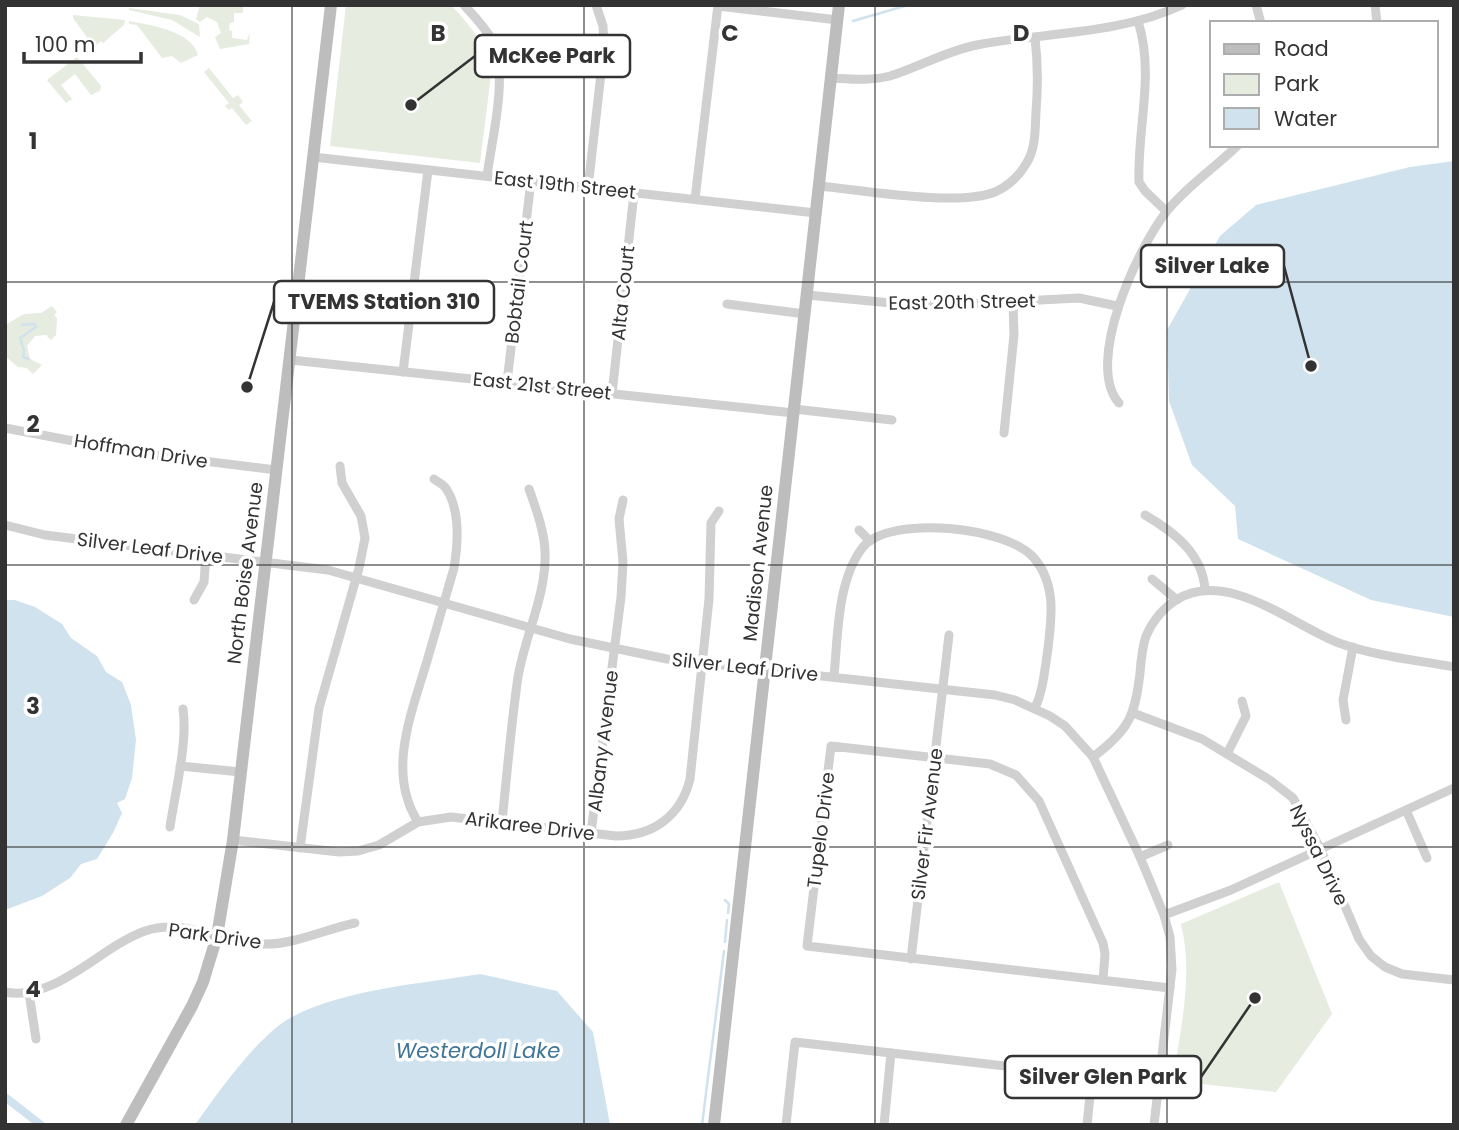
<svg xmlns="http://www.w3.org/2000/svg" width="1459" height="1130" font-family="Poppins,sans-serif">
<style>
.green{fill:#e6ecdf}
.water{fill:#cfe2ee}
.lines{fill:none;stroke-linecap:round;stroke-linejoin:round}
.stream{stroke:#cfe2ee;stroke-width:2.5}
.canal{stroke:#cfe2ee;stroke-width:8}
.street{stroke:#d0d0d0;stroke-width:9}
.secondary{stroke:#bdbdbd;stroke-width:12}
.grid{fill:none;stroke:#333;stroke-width:2;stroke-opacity:0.55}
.labels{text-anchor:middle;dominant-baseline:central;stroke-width:7;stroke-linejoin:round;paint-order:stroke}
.street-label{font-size:19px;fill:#333;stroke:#fff}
.water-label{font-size:21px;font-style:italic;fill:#3f7597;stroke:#fff}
.grid-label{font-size:23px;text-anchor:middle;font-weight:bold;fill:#333;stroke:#fff;stroke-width:7;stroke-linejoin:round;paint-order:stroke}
.leader{fill:none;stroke:#333;stroke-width:2.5}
.callout-dot{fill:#333;stroke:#fff;stroke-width:2.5}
.callout{fill:#fff;stroke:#333;stroke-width:2.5}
.callout-label{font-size:21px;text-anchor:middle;font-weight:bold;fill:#333}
</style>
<rect width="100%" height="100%" fill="#fff"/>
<g class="green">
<path d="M200,5H243V13H234V22L230,23L229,30L232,31V38L247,40L250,33L249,44L220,49L215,37L221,33L217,22L207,17L200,22L196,19Z"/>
<path d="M346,5H451C470,26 489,46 491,75L480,163L330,146Z"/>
<path d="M129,8L180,15L199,24L200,37L172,20L129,10Z"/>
<path d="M73,15L125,20L124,25L103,43L101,41L94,47L73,18Z"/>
<path d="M129,21C150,25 192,31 198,55L181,63L172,56L162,58L137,25L129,24Z"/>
<path d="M77,57L101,86L100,91L91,95L75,74L61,85L72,99L66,103L47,80Z"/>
<path d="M209,68L233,98L238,95L243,102L239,105L252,121L246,125L232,108L229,110L225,106L229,103L204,72Z"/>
<path d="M52,306L57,312L54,315L57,318L56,335L51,340L46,335L35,336L27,346L30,359L42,365L33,374L27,368L18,367L5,356V325L24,314L41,313Z"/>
<path d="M1279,882L1332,1014L1276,1092L1173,1081C1180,1030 1194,975 1181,924Z"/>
</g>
<g class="water">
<path d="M1454,161V617L1371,600L1238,539L1235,506L1192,465L1169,401L1167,330L1220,236L1256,205L1410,167Z"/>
<path d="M5,600H15L35,607L62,624L71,638L97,656L106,672L122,682L131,705L136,740L132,778L125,799L117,803L122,813L113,833L97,859L81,864L70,878L42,896L5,910Z"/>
<path d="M480,974L557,991L593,1032L610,1125H195C217,1094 259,1034 292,1017C344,989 421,984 480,974Z"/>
</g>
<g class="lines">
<g class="stream">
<path d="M853,21L908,5"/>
<path d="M22,325L34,324L36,327L20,338L24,351L23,357L29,359"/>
<path d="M725,900L729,904L728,913"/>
<path d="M725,942L727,920"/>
<path d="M702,1125L724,951"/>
</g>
<path class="canal" d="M5,1097L41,1125"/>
<g class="street">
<path d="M464,5C474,16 485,27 492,40C509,75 492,137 487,176"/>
<path d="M1256,5L1261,23"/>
<path d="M1375,5L1377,23"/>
<path d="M718,6L838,20"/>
<path d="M1138,21C1155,75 1137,128 1139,182L1145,191L1166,211"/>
<path d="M831,78C851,79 871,81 890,76C919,67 946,51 977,45C1045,32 1118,35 1182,5"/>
<path d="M313,157L816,213"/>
<path d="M819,186C862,190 957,207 995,192C1008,186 1019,176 1026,164C1036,149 1035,129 1036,112C1038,87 1038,63 1035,38"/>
<path d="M588,188L604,47L603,26L596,5"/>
<path d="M695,199L718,5"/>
<path d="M807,295L923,306L1079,298L1117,306"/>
<path d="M727,304L805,314"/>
<path d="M291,360L794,413"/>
<path d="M403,372L428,170"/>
<path d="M507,382L531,181"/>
<path d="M612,394L634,193"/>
<path d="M1119,403C1084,363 1138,247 1167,211C1187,186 1215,168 1238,145"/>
<path d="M794,409L892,420"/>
<path d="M5,428L131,452L277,470"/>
<path d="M1004,433L1014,335L1013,302"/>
<path d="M1145,515C1174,532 1202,553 1205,589"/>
<path d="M5,525L45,535L328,570L570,639L667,659L995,695L1015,700L1050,716L1065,726L1093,757L1140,857L1164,915L1170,937L1172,969L1154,1125"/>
<path d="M859,530L870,541"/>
<path d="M1152,579L1177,600"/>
<path d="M194,600L204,582L206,554"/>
<path d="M834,676C838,636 837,580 863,547C891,514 1008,527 1034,558C1058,586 1051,623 1047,656C1044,674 1043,691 1035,708"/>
<path d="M1133,713L1202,739L1270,780L1293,798L1321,850L1359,939L1371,956L1385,967L1402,974L1454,980"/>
<path d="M1346,720L1343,700L1353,647"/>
<path d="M1227,754L1246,716L1242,701"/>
<path d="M1093,757C1129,730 1135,716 1140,673C1141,660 1142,648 1146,636C1153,620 1162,609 1176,600C1227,568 1292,625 1339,643C1375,656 1416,660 1454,667"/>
<path d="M180,766L241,772"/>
<path d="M1406,810L1427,858"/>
<path d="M418,822C386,772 412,712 427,661C436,630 445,599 454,568C458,544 460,511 447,490C445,485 438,482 434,479"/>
<path d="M502,822C507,774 511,725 518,677C525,635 547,594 545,551C544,530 536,509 529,489"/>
<path d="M170,827C175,793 188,741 183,709"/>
<path d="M591,833L621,597L623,562L619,519L623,500"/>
<path d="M233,840L339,852L358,851L379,845L418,822L451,817L616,836C653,836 681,816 690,779L709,599L711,523L719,511"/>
<path d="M300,848L319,708L359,568L365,538L361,516L342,483L340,466"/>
<path d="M1140,857L1168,845"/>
<path d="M1164,915L1231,890L1454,788"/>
<path d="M911,959L949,635"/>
<path d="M1103,980L1105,954L1103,943L1039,801L1016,775L990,764L831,746L807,946L1170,988"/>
<path d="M5,992C55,1002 100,947 145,931C186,917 225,944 266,944C296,944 326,929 355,923"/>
<path d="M29,993L36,1039"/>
<path d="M786,1125L795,1042L1092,1076L1087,1125"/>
<path d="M884,1125L891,1053"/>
</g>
<g class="secondary">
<path d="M126,1125L192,1006L203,982L217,936L233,840L331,5"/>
<path d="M714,1125L839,5"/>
</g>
</g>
<path class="grid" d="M292,5V1125M584,5V1125M875,5V1125M1167,5V1125M5,282H1454M5,565H1454M5,847H1454"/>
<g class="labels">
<g class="street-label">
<text transform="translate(565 185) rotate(6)">East 19th Street</text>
<text transform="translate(519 282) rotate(-83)">Bobtail Court</text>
<text transform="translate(623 293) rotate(-84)">Alta Court</text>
<text transform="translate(962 302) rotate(-1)">East 20th Street</text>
<text transform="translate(542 386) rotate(6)">East 21st Street</text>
<text transform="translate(141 451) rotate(9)">Hoffman Drive</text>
<text transform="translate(150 548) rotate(7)">Silver Leaf Drive</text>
<text transform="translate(758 563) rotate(-84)">Madison Avenue</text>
<text transform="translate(245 573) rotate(-83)">North Boise Avenue</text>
<text transform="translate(745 667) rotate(6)">Silver Leaf Drive</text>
<text transform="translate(603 741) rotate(-83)">Albany Avenue</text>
<text transform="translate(927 824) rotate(-83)">Silver Fir Avenue</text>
<text transform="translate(530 826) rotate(7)">Arikaree Drive</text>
<text transform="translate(821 830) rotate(-83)">Tupelo Drive</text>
<text transform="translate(1319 855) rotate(64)">Nyssa Drive</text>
<text transform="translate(215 936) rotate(8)">Park Drive</text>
</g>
<g class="water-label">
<text x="478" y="1050">Westerdoll Lake</text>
</g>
</g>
<g class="grid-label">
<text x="438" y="41">B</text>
<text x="730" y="41">C</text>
<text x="1021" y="41">D</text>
<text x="33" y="149">1</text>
<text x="33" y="432">2</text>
<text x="33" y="714">3</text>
<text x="33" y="997">4</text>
</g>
<path class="leader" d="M411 105L475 56M1311 366L1284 266M247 387L274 302M1255 998L1201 1077"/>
<g class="callout-dot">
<circle cx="411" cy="105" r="7"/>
<circle cx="1311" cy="366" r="7"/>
<circle cx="247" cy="387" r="7"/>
<circle cx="1255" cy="998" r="7"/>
</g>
<g class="callout">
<rect x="475" y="35" width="155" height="42" rx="7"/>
<rect x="1141" y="245" width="143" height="42" rx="7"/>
<rect x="274" y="281" width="220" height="42" rx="7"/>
<rect x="1005" y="1056" width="196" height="42" rx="7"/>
</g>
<g class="callout-label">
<text x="552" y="63">McKee Park</text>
<text x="1212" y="273">Silver Lake</text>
<text x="384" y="309">TVEMS Station 310</text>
<text x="1103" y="1084">Silver Glen Park</text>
</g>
<rect width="1459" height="1130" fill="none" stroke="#333333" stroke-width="14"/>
<rect x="1210" y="21" width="228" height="126" fill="#ffffff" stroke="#adadad" stroke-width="2"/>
<rect x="1224" y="44" width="35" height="10" fill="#bdbdbd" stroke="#adadad" stroke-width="2"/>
<text x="1274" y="56" font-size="21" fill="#333333">Road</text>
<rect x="1224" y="74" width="35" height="21" fill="#e6ecdf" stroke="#adadad" stroke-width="2"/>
<text x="1274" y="91" font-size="21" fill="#333333">Park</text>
<rect x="1224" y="108" width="35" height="21" fill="#cfe2ee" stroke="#adadad" stroke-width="2"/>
<text x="1274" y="126" font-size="21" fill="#333333">Water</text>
<path d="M24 52v10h117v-10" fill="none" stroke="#333333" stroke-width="3.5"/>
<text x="35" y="52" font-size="21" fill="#333333" stroke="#ffffff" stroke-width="5" paint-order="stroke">100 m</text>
</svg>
